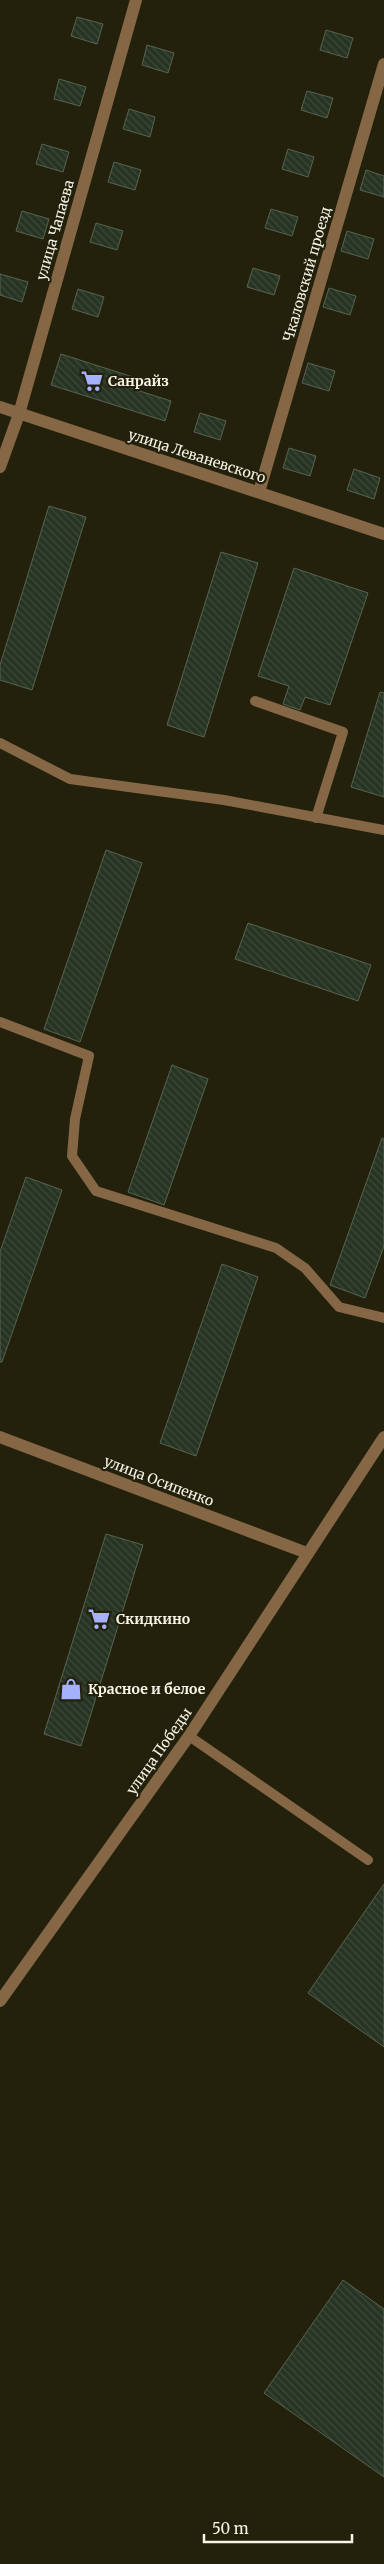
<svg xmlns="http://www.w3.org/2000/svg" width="384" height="2564" font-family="Merriweather,serif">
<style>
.building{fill:url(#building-back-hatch);stroke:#566451}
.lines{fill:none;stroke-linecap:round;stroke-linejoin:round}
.service{stroke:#856745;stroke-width:10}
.minor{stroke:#856745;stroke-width:12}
.tertiary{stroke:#856745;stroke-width:12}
.labels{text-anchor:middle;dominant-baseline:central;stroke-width:4.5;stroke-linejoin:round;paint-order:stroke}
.street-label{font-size:14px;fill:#f6f5e7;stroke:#23210c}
.poi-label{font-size:14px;font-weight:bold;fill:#f6f5e7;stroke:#23210c;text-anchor:start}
</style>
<defs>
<pattern id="building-back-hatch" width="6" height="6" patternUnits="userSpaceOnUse" patternTransform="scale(1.25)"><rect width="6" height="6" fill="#273423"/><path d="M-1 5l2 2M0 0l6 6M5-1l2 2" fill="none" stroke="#3c4838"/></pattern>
</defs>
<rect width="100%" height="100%" fill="#23210c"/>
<g class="building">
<path d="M77,17L103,24L97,44L71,36Z"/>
<path d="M326,30L353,38L347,58L320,50Z"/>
<path d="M147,45L174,53L168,73L142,65Z"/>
<path d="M59,79L86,87L80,106L54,99Z"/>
<path d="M307,91L333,98L327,118L301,110Z"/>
<path d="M129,109L155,117L150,137L123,129Z"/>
<path d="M42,144L69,152L63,172L36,164Z"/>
<path d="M288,149L314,157L308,177L282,169Z"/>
<path d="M114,162L141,170L135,190L108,182Z"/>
<path d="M366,170L384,176V197L360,190Z"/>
<path d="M271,209L298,217L292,236L265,228Z"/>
<path d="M22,211L49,219L43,239L16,231Z"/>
<path d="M96,223L123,231L117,250L90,242Z"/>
<path d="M347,231L374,239L368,259L341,251Z"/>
<path d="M253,268L280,276L274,295L247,287Z"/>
<path d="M0,274L28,282L22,302L0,295Z"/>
<path d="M329,288L356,296L350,315L323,307Z"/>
<path d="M78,289L104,297L98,317L72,309Z"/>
<path d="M61,354L133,377L130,388L171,401L165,421L51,385Z"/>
<path d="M308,363L335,371L329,391L302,383Z"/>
<path d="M200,413L226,421L220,440L194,432Z"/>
<path d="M289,448L316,456L310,476L283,468Z"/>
<path d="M354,469L380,478L374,499L347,490Z"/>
<path d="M49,506L86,517L32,690L0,680V665Z"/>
<path d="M221,552L258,563L204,737L167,725Z"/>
<path d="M294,568L368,593L330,705L305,697L300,710L283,704L289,686L258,676Z"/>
<path d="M380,692L384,693V797L351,787Z"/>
<path d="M106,850L142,863L80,1042L44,1029Z"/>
<path d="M248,923L371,965L358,1001L235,959Z"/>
<path d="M172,1065L208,1079L164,1205L128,1192Z"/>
<path d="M382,1138L384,1139V1246L365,1298L330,1285Z"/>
<path d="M26,1177L62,1190L2,1362H0V1252Z"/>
<path d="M222,1264L258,1277L196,1456L160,1443Z"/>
<path d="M106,1534L143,1545L81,1746L44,1734Z"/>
<path d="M384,1884V2047L308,1993Z"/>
<path d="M343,2280L384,2309V2477L264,2393Z"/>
</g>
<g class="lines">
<g class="service">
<path d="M255,701L343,732L316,818"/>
<path d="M0,743L70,779L224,800L384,830"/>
<path d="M0,1022L89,1056L75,1119L72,1156L96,1191L276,1248L305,1268L339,1307L384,1318"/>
<path d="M189,1736L368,1860"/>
</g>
<g class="minor">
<path d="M0,467L19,414L136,0"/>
<path d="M259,492L384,64"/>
<path d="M0,1437L307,1553"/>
</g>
<g class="tertiary">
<path d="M0,407L384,534"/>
<path d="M0,2001L189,1736L384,1437"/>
</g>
</g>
<defs>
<g id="supermarket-bare" transform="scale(1.725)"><path d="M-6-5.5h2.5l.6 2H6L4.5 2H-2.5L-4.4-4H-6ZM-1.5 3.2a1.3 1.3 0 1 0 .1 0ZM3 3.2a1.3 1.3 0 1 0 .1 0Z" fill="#a5b1fc" stroke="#23210c" stroke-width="2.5" paint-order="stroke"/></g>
<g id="shop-bare" transform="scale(1.725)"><path d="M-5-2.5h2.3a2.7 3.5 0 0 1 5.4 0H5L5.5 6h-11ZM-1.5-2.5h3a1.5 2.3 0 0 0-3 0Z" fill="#a5b1fc" stroke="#23210c" stroke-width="2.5" paint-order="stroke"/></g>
</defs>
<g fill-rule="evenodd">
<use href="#supermarket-bare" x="92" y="381"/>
<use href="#supermarket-bare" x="99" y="1619"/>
<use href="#shop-bare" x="71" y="1689"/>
</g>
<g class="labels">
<g class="street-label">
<text transform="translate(55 230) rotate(-74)">улица Чапаева</text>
<text transform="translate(307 274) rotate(-74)">Чкаловский проезд</text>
<text transform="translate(197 456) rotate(18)">улица Леваневского</text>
<text transform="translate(159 1481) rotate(21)">улица Осипенко</text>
<text transform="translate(159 1751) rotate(-55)">улица Победы</text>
</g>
<g class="poi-label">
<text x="108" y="381">Санрайз</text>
<text x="116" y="1619">Скидкино</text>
<text x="88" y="1689">Красное и белое</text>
</g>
</g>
<path d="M204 2534v8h148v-8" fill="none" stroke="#f6f5e7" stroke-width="2.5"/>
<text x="212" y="2534" font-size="15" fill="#f6f5e7" stroke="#23210c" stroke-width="4" paint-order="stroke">50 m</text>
</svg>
